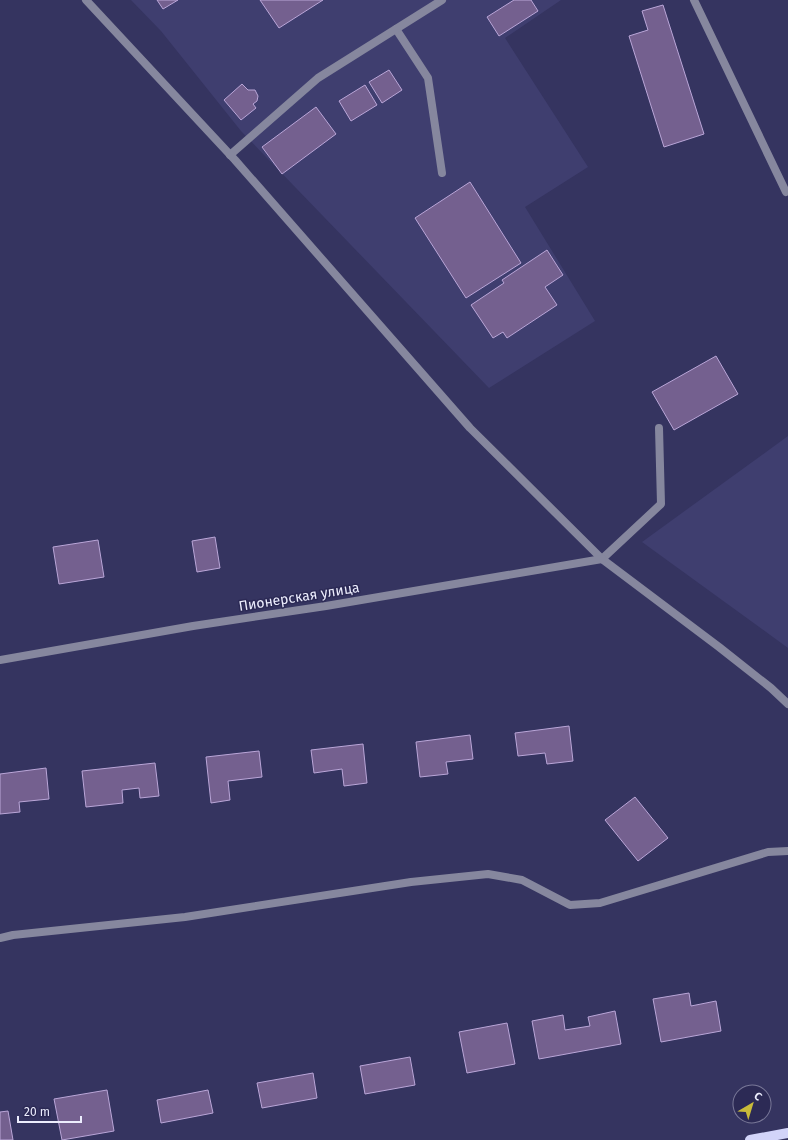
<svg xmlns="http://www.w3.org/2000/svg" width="788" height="1140" font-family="'Fira Sans',sans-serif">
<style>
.built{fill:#3f3e6f}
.building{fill:#74608f;stroke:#baa6d8}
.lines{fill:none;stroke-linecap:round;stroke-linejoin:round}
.service{stroke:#86879e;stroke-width:8}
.minor{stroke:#86879e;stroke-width:8}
.primary{stroke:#d2d4f9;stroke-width:10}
.labels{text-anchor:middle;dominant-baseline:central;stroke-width:3;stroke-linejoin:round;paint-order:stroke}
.street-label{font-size:14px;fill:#ecedfd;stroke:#2c2a55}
</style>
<rect width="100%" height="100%" fill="#353460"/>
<g class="built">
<path d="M131,0H561L505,38L588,167L525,207L595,321L489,388L241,131L161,31Z"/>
<path d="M788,436V648L642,542Z"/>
</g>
<g class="building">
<path d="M157,0H178L163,9Z"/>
<path d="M260,0H323L279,28Z"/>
<path d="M514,0H531L538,11L499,36L487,17Z"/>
<path d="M663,5L704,134L664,147L629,36L648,30L642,11Z"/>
<path d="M389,70L402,90L382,103L369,82Z"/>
<path d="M242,84L248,90H255L258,96L257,101L253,104L256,108L241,120L224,100Z"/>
<path d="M365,85L377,105L351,121L339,101Z"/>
<path d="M316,107L336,134L282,174L262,147Z"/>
<path d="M470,182L521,263L466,298L415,218Z"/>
<path d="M547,250L563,275L545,287L557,305L507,338L503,332L493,338L471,305L504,283L502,280Z"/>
<path d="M716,356L738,394L674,430L652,392Z"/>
<path d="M215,537L220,568L197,572L192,541Z"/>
<path d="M98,540L104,577L59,584L53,547Z"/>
<path d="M569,726L573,761L547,764L545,753L518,756L515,733Z"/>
<path d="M470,735L473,759L446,762L448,774L420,777L416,742Z"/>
<path d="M363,744L367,783L344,786L342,769L314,773L311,750Z"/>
<path d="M259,751L262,777L228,781L230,800L211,803L206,757Z"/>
<path d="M155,763L159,796L140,798L139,788L122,790L123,803L86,807L82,771Z"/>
<path d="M46,768L49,799L19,802L20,812L0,814V774Z"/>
<path d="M635,797L668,838L638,861L605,820Z"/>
<path d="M689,993L691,1006L716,1001L721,1031L661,1042L653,999Z"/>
<path d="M615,1011L621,1044L539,1059L532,1021L563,1015L565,1030L590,1026L588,1017Z"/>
<path d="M507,1023L515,1064L467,1073L459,1032Z"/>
<path d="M410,1057L415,1085L365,1094L360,1066Z"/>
<path d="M313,1073L317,1098L262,1108L257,1083Z"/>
<path d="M107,1090L114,1131L62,1140L54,1099Z"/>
<path d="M208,1090L213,1113L161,1123L157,1100Z"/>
<path d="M8,1111L13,1140H0V1112Z"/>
</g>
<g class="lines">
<g class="service">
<path d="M694,0L786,192"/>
<path d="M396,29L428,78L442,173"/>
<path d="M230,155L318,78L442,0"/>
<path d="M602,559L661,504L659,428"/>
</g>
<g class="minor">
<path d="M86,0L235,160L470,428L602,559L719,647L771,688L788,704"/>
<path d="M0,660L193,626L326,606L602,559"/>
<path d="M0,938L13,935L185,917L411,882L488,874L522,880L570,905L600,903L768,852L788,851"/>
</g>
<path class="primary" d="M750,1140L788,1133"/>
</g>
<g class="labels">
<g class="street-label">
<text transform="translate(299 597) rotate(-9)">Пионерская улица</text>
</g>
</g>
<g transform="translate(752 1104) rotate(38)"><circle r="19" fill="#2c2a55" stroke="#797898"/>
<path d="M0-3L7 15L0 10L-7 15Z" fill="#c9bb3a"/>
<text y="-6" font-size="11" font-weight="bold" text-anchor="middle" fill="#ecedfd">С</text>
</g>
<path d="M18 1116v6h63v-6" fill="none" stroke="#ecedfd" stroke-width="2"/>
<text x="24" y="1116" font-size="12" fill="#ecedfd" stroke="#2c2a55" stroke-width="3" paint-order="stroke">20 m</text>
</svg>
